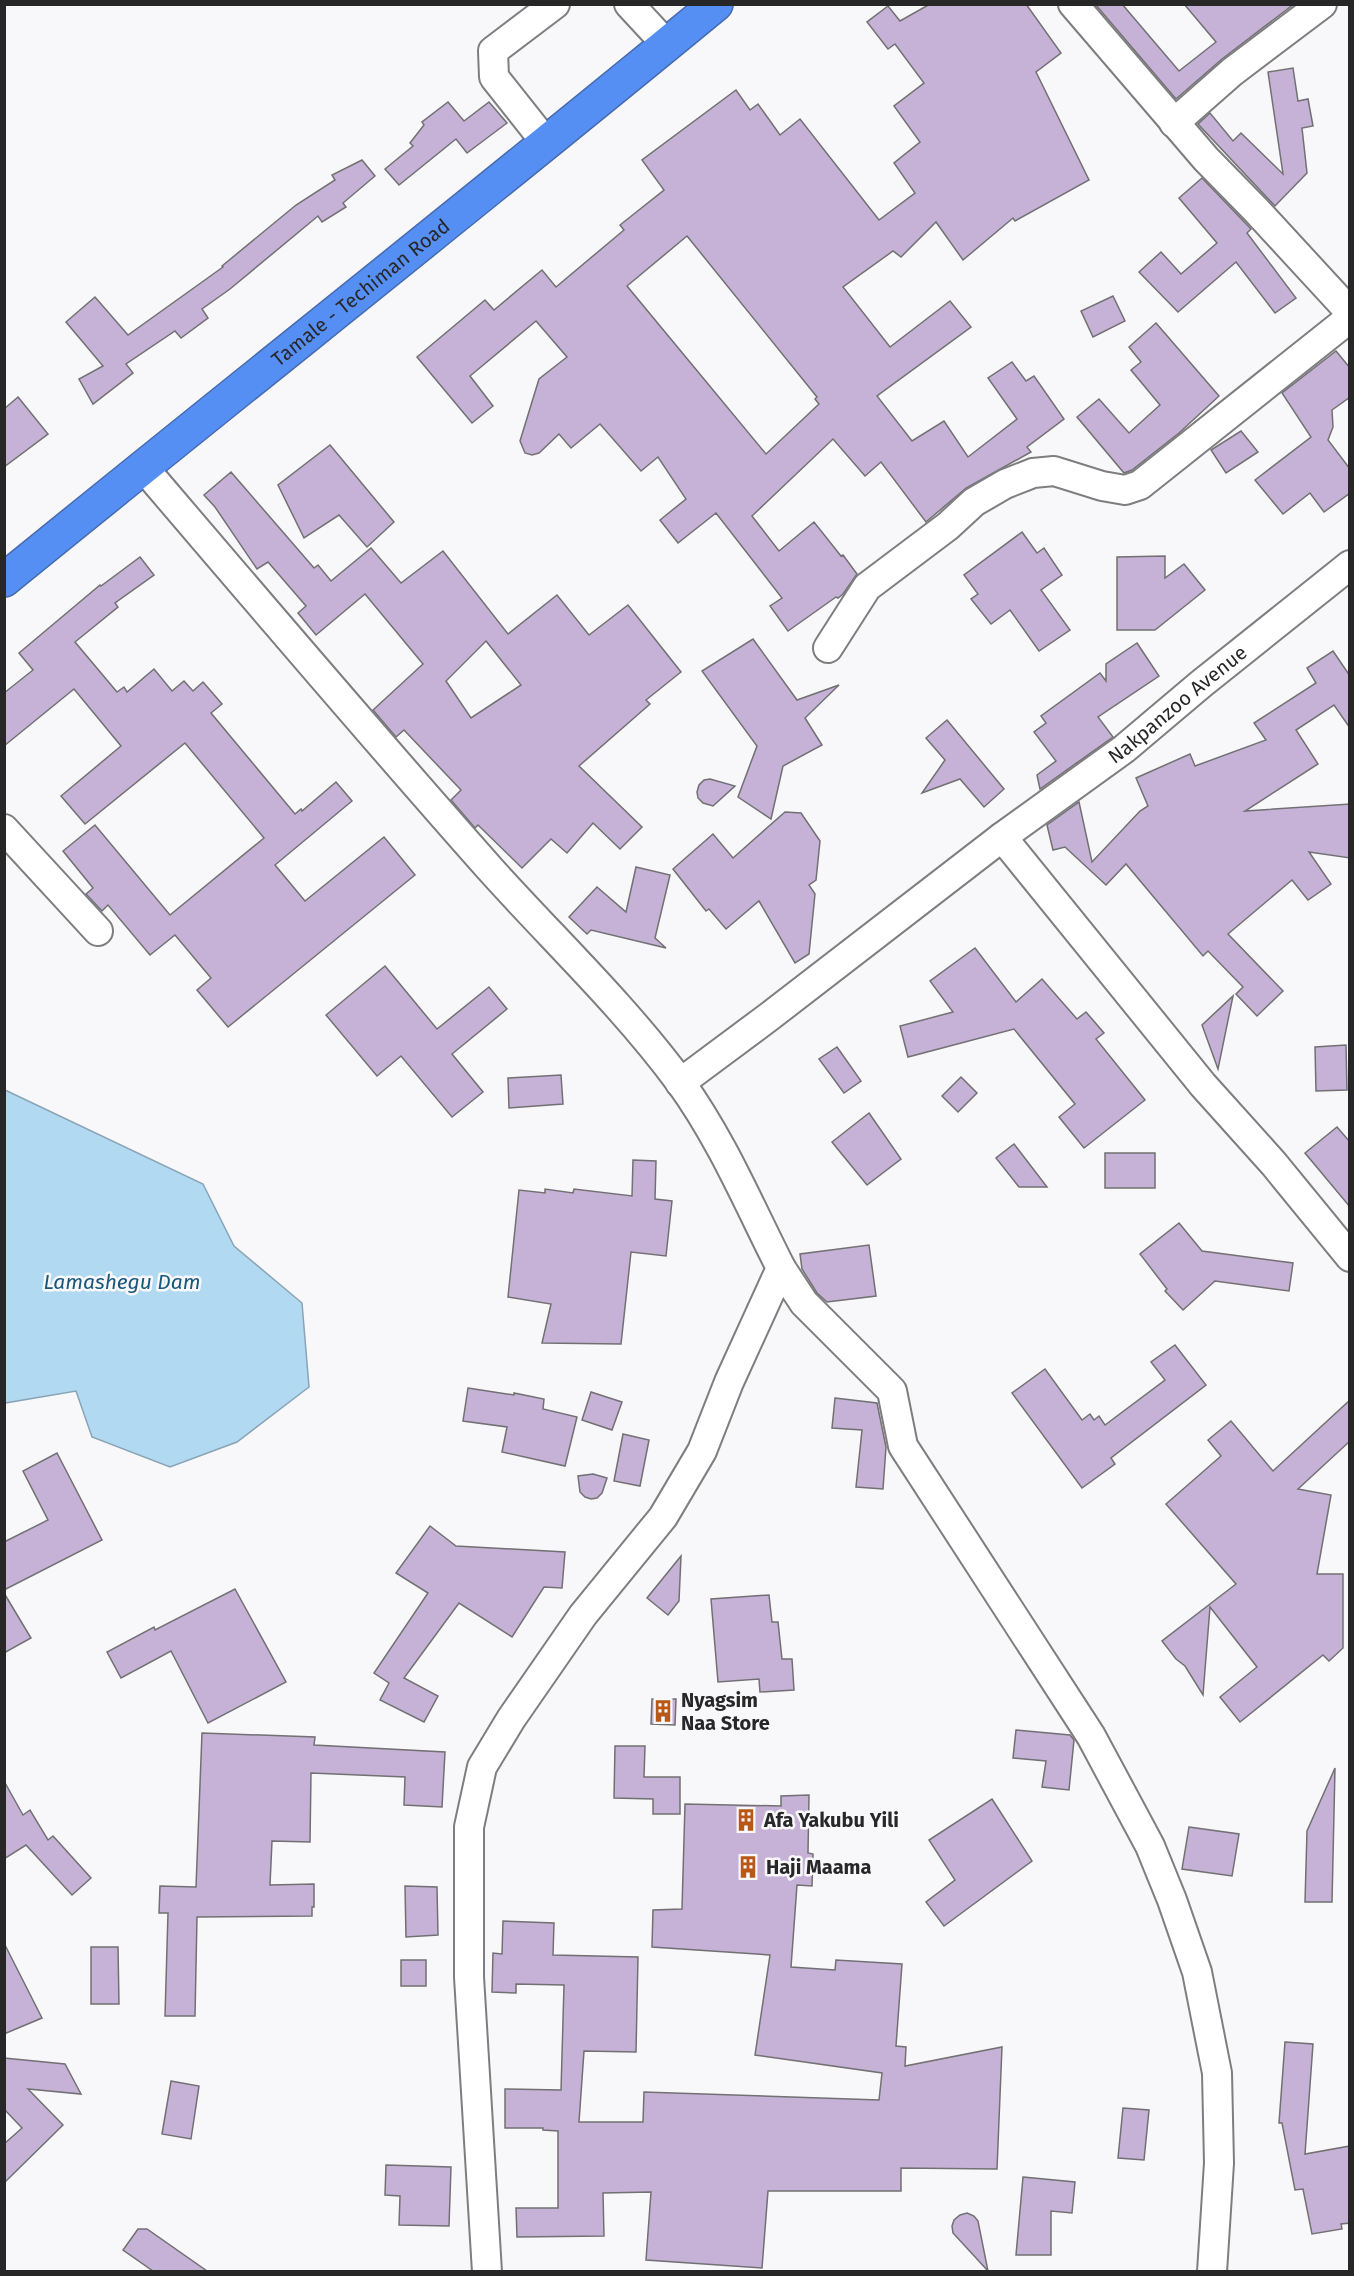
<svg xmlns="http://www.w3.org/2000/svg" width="1354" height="2276" font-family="'Fira Sans',sans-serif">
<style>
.water{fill:#b2d9f2;stroke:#88a4b5;stroke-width:1.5}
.building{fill:#c6b2d6;stroke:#717072;stroke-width:1.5;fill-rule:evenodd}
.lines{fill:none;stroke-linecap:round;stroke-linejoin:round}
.minor-casing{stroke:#7e7e81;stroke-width:32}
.highway-casing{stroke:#466bad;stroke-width:36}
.minor{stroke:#fff;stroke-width:28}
.highway{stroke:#568ff4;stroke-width:33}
.labels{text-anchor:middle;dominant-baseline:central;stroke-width:5;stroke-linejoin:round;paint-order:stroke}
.street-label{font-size:20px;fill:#272728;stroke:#f8f8fb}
.poi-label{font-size:20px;font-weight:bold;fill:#272728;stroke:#f8f8fb;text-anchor:start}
.water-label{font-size:21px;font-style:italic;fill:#18587a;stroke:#f8f8fb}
</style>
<rect width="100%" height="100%" fill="#f8f8fb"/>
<path class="water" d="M5,1090L203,1184L234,1246L302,1303L309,1387L237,1442L170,1467L92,1437L76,1391L5,1403Z"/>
<g class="building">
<path d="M930,4H1026L1061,53L1036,72L1089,180L1015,221L1013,218L963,260L936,222L901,257L893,251L843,287L890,347L950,301L971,327L877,396L912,441L944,421L968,457L1017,419L988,378L1012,362L1026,381L1034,376L1064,419L1027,447L1031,452L966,488L926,522L881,462L865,476L833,439L752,516L779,551L814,522L841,556L843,555L857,574L843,594L838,598L836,597L788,631L770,606L782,598L716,513L678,543L660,520L686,499L658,457L641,471L600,424L571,448L559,434L539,453L532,455L525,453L520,441L539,379L567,357L536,321L470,376L493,406L472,423L417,357L485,300L494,310L542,270L556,287L624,230L620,225L664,190L642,160L736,90L750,110L758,104L780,135L800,119L879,220L915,193L894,163L920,142L894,106L924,83L895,44L888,49L867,22L888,6L900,21ZM687,236L817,397L815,399L819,404L766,454L627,286Z"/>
<path d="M1095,4H1122L1179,71L1216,42L1184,4H1294L1222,59L1176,99Z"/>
<path d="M1293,68L1298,101L1308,99L1313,126L1302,128L1307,173L1275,206L1198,124L1210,113L1233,141L1241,133L1283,174L1268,72Z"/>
<path d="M448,102L464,121L489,102L507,123L467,153L456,139L399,185L385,169L413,146L410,143L424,125L422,122Z"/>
<path d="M362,160L375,176L343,203L346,207L322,222L318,216L230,289L202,309L208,318L181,338L175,331L126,364L133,373L93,404L79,379L103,366L66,322L95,297L128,335L223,267L222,266L296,205L335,180L332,175Z"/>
<path d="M1202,178L1251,229L1247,233L1296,298L1275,313L1236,262L1178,312L1139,272L1161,252L1181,274L1217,243L1179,198Z"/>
<path d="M1113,296L1125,321L1093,337L1081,311Z"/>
<path d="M1156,323L1219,396L1179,433L1132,470L1124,473L1077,417L1099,399L1129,433L1160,405L1131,370L1141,362L1129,347Z"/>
<path d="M1336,351L1350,368V397L1332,410L1333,427L1328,440L1350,469V493L1324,512L1310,493L1283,514L1255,480L1311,437L1282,393Z"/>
<path d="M18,397L48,434L4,467V409Z"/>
<path d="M1241,431L1258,452L1226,473L1211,450Z"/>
<path d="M330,445L394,522L367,547L339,515L304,538L278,485Z"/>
<path d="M231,472L314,568L318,565L331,581L371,548L401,583L443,551L508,634L557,595L589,635L628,605L681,672L646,700L650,704L579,766L642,827L620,849L593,823L567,853L551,839L522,868L478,825L475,828L451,800L461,790L404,730L396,737L373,710L423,664L365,594L316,635L298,613L306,606L268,562L257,569L215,507L204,495ZM486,641L521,685L471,718L446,681Z"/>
<path d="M1022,532L1037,553L1044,548L1062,575L1041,590L1070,630L1039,651L1010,610L991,624L971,599L978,594L964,575Z"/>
<path d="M1165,556V578L1184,564L1205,590L1155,630H1117V557Z"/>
<path d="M140,557L154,575L115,603L118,607L75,642L117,692L124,687L127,692L154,669L172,691L184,681L193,691L203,682L222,704L211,713L295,814L301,809L302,811L336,782L352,801L275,865L305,901L384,837L415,875L228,1027L197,990L211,978L175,935L150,955L108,905L102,911L86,894L93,888L63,851L95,825L170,915L264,838L185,743L85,824L61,796L121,746L74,689L4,746V693L33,670L19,653L100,585L101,586Z"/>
<path d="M753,639L797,700L839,685L805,718L822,745L783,766L771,819L738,797L757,746L702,671Z"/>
<path d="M1137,643L1159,676L1098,717L1113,737L1040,789L1037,775L1056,761L1034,732L1046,723L1041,716L1100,673L1106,681V664Z"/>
<path d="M1333,651L1350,676V728L1334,705L1296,730L1318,764L1245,811L1350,804V858L1309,852L1331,884L1308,900L1292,880L1228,934L1283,991L1257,1016L1236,994L1243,987L1208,951L1203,956L1126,864L1106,885L1065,847L1053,850L1047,825L1079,802L1092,862L1140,811L1148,806L1136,778L1190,754L1195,766L1266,740L1254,723L1316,683L1307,668Z"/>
<path d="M947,720L1004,789L984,807L960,779L922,793L945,760L926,738Z"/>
<path d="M710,779L735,786L713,806L703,803L698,798L697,792L699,785L704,780Z"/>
<path d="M785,812L801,813L820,841L816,880L809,885L815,894L809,954L795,963L759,901L726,929L709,909L706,911L673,869L713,834L733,858Z"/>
<path d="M636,867L670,875L655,938L666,948L591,930L587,934L569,917L597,887L626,912Z"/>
<path d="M975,948L1016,1002L1042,979L1077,1019L1086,1012L1104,1033L1096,1039L1145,1100L1084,1148L1059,1117L1075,1104L1014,1029L908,1057L900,1026L953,1012L930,981Z"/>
<path d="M385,966L437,1029L489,987L507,1009L452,1054L483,1092L452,1117L401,1056L377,1076L326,1015Z"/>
<path d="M1233,996L1218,1069L1202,1025Z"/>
<path d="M1346,1045L1347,1090L1316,1091L1315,1047Z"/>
<path d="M837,1047L861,1081L844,1093L819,1059Z"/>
<path d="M561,1075L563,1104L509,1108L508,1078Z"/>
<path d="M961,1077L977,1093L958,1112L942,1096Z"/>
<path d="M869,1113L901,1159L867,1185L832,1142Z"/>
<path d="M1337,1127L1350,1142V1207L1305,1153Z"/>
<path d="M1014,1144L1047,1187H1019L996,1158Z"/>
<rect x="1105" y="1153" width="50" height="35"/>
<path d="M633,1160L656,1161L655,1199L672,1201L666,1256L631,1252L621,1344L542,1343L551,1304L508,1297L519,1190L545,1193V1189L573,1193L574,1189L632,1196Z"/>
<path d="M1179,1223L1202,1251L1293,1263L1289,1291L1215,1281L1183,1310L1165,1291L1167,1289L1140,1254Z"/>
<path d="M869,1245L876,1296L827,1302L817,1293L802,1269L800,1254Z"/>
<path d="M1175,1345L1206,1385L1111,1458L1115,1464L1082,1488L1012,1393L1045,1369L1082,1420L1090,1414L1094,1420L1099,1416L1105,1425L1165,1380L1151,1362Z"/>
<path d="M468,1388L514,1395V1393L544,1399L543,1409L577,1417L565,1466L502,1452L507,1427L463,1421Z"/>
<path d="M591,1392L622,1402L612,1430L582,1420Z"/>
<path d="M835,1398L877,1403L886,1447L883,1489L856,1487L862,1430L832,1428Z"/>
<path d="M1350,1400V1441L1298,1489L1331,1495L1317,1574H1343V1648L1329,1661L1323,1655L1240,1722L1220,1697L1257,1667L1210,1607L1203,1695L1185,1666L1176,1659L1162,1641L1236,1584L1166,1504L1221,1456L1208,1440L1231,1421L1273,1471Z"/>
<path d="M623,1434L649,1440L640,1486L614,1481Z"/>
<path d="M57,1453L102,1540L4,1590V1542L48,1520L23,1471Z"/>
<path d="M593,1474L607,1478L602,1493L597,1498L591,1499L585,1497L580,1492L578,1476Z"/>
<path d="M430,1526L456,1546L565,1552L562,1588L544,1587L512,1637L459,1603L404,1678L438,1696L424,1722L380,1700L389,1683L374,1673L428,1593L396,1573Z"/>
<path d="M681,1556L679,1601L668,1615L647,1598Z"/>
<path d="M235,1589L286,1682L208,1723L171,1651L121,1678L107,1652L154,1627L155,1630Z"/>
<path d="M4,1593L31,1638L4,1653Z"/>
<path d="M769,1595L772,1622H778L782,1659H792L794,1690L760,1692L759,1679L718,1682L711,1599Z"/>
<path d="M652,1699H676L675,1725L651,1724Z"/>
<path d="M1016,1730L1070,1735L1074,1740L1069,1790L1042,1787L1046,1761L1013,1758Z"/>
<path d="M202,1733L315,1737L314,1745L445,1752L442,1807L404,1805L405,1777L311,1773L310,1842L272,1841L270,1885L314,1884V1907H312V1916L197,1917L195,2016H165L168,1913H159L160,1886L196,1887Z"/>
<path d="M615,1746H645L644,1777H680V1814H653V1799L614,1798Z"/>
<path d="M1335,1768L1332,1902H1305L1307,1831Z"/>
<path d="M4,1781L23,1815L30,1810L48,1840L53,1836L91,1878L72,1895L26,1845L4,1859Z"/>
<path d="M809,1795L808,1853L813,1854L812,1886L797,1885L791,1967L835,1970L836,1960L902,1964L896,2046L906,2047L905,2066L1002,2047L997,2169L901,2168V2191H768L762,2268L646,2260L651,2192L603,2193L604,2236L517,2237L516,2208H558V2131L543,2130V2128H505V2089L561,2090L564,1985L516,1984V1993L492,1992L493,1953L502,1954L503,1921L554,1923L553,1955L638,1957L636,2052L584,2051L579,2122H643L644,2092L879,2100L882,2073L755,2055L770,1955L652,1947L653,1910L682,1909L685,1804L781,1806V1796Z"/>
<path d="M992,1799L1032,1861L944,1926L926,1902L955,1880L929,1840Z"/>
<path d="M1189,1827L1239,1834L1232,1876L1182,1869Z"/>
<path d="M405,1886L437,1887L438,1935L406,1937Z"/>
<path d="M4,1943L42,2018L4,2034Z"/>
<path d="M91,1947H118L119,2004H91Z"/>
<rect x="401" y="1960" width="25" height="26"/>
<path d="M1285,2042L1313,2044L1305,2154L1350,2146V2223L1341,2224L1342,2229L1312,2234L1303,2189L1295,2190L1282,2123H1279Z"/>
<path d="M4,2058L65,2064L81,2094L28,2089L63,2125L4,2183V2144L22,2128L4,2109Z"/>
<path d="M171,2081L199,2086L191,2139L162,2134Z"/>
<path d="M1123,2108L1149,2110L1144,2160L1118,2158Z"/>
<path d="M386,2165L451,2167L449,2226L399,2225L400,2196L385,2195Z"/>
<path d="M1023,2177L1075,2182L1072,2213L1051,2211V2255H1016Z"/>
<path d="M967,2213L974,2216L978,2221L988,2271L953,2233L952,2226L954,2220L960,2215Z"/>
<path d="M138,2229H147L207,2271H153L123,2250Z"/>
</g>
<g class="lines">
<g class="minor-casing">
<g id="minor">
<path d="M629,4L667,45"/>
<path d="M1073,4L1206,159L1256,210L1350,312"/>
<path d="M1174,123L1232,72L1322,4"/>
<path d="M547,144L494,77L493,51L555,4"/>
<path d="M143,467C258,602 373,737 491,870C554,940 624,1006 680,1082C722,1140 749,1205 781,1268L729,1382L702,1451L663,1517L583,1615L511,1719L482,1767L469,1827V1977L487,2272"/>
<path d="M828,648L867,587L948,526L974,502L1005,484L1033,473L1054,471L1102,486L1125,490L1140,485L1350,318"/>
<path d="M4,829L98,931"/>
<path id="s1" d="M1002,837L1124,749L1201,684L1350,565"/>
<path d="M680,1083L770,1016L1002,837L1203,1085L1274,1164L1350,1257"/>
<path d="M781,1268L804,1303L892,1391L903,1446L1091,1736L1150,1846L1172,1900L1197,1972L1217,2073L1219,2163L1212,2272"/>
</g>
</g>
<g class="highway-casing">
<g id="highway">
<path id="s2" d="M4,580C241,387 481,198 716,4"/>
</g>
</g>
<use href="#minor" class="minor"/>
<use href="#highway" class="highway"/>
</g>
<defs>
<g id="building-bare" transform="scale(1.8)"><path d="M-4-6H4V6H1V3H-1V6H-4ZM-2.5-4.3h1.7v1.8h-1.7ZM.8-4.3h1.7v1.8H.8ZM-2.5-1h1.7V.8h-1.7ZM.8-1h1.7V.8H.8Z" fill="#b85716" stroke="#f8f8fb" stroke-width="2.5" paint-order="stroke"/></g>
</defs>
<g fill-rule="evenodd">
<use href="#building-bare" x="663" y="1711"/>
<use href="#building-bare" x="746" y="1820"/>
<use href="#building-bare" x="748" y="1867"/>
</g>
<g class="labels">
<g class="street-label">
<text stroke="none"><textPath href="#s2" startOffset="458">Tamale - Techiman Road</textPath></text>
<text stroke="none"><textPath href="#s1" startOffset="220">Nakpanzoo Avenue</textPath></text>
</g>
<g class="poi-label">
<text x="681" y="1700">Nyagsim<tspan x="681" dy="23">Naa Store</tspan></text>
<text x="764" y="1820">Afa Yakubu Yili</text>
<text x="766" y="1867">Haji Maama</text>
</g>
<g class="water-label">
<text x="122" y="1282">Lamashegu Dam</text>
</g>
</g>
<rect width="1354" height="2276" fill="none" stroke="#272728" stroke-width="12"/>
</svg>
